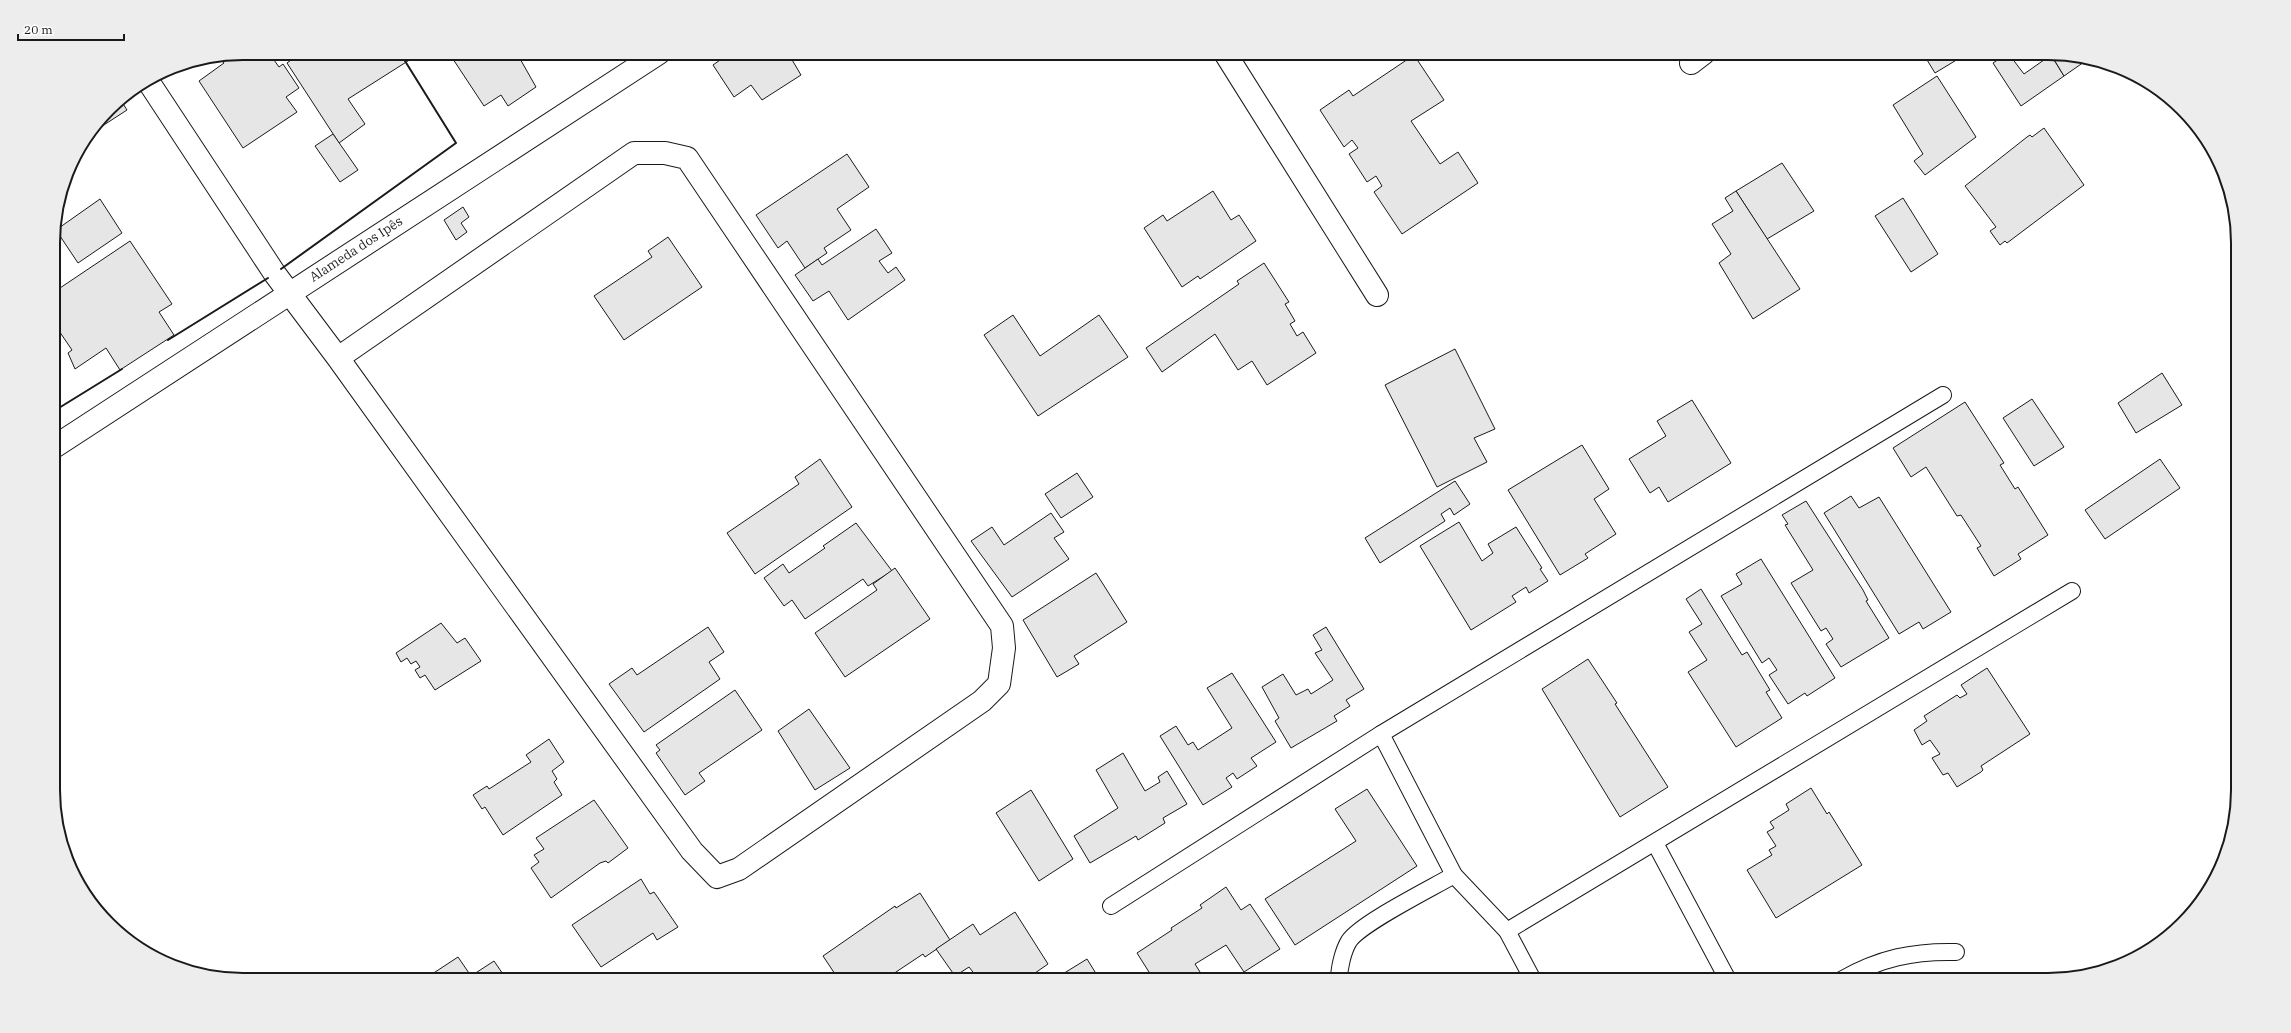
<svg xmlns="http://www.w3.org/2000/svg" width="2291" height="1033" font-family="'IBM Plex Serif',serif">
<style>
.building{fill:#e6e6e6;stroke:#1a1a1a}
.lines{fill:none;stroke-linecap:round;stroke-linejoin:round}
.service-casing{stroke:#1a1a1a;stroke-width:18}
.minor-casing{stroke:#1a1a1a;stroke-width:24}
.tertiary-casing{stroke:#1a1a1a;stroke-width:24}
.service{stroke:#fff;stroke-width:16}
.minor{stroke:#fff;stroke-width:22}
.tertiary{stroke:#fff;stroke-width:22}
.wall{stroke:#1a1a1a;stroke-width:2}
.labels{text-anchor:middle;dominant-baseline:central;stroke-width:3;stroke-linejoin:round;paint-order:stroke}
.street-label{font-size:13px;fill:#1a1a1a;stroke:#fff}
.rim{fill:none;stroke:#1a1a1a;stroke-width:2}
</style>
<rect width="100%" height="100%" fill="#fff"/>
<g class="building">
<path d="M243,53H269L279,67L283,64L299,88L286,97L297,112L243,148L199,81L224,63L220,58Z"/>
<path d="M301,53H407L411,59L348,99L365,124L339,143L287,63Z"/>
<path d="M449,53H526L519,57L536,87L508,106L501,95L484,106Z"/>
<path d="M730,53H748L752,59L762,53H788L801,75L762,100L751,85L734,97L713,65Z"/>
<path d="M1968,53L1935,73L1924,55L1925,53Z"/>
<path d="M2008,53L2024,74L2051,55L2064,76L2021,106L1993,63Z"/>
<path d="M2050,53L2083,60L2084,62L2064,76Z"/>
<path d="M1414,55L1444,100L1411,121L1440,164L1458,152L1478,183L1402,234L1374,192L1382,186L1376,176L1367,182L1349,154L1358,148L1352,140L1344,147L1320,110L1349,90L1353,96Z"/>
<path d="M1937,76L1976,137L1925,175L1914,161L1923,154L1893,105Z"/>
<path d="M120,99L127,110L93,132L117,100Z"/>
<path d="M2044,128L2084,185L2007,243L2005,241L2000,245L1990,231L1996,227L1965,186L2027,137L2030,135L2032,137Z"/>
<path d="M333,134L358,170L340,182L315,146Z"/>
<path d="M847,154L869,187L837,209L851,230L824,248L827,253L805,268L787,241L778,248L756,215Z"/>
<path d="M1782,163L1814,211L1767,239L1736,191Z"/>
<path d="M1213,191L1231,220L1239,215L1256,241L1200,279L1198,276L1182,287L1144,228L1163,215L1167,221Z"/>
<path d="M1736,191L1800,289L1753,319L1719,263L1731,254L1712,224L1733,211L1725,198Z"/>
<path d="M1903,198L1938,254L1911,272L1875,216Z"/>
<path d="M100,199L122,233L78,263L56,230Z"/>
<path d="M463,207L469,217L461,223L467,232L456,240L444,220Z"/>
<path d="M876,229L892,253L879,261L888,273L896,267L905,280L848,320L829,291L813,301L795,275L818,259L822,265Z"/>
<path d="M668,237L702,287L624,340L594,296L652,257L648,251Z"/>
<path d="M130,241L172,304L159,312L174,335L120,370L106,348L75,369L68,353L72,350L55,325L54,326V292Z"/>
<path d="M1264,263L1289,302L1285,304L1295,321L1290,324L1297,336L1303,332L1316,353L1267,385L1252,361L1238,370L1215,334L1162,372L1146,348L1239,284L1237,281Z"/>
<path d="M1013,315L1040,356L1099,315L1128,357L1038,416L984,335Z"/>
<path d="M1455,349L1495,429L1474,438L1487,462L1437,487L1385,385Z"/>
<path d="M54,364L58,370L54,373Z"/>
<path d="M2162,373L2182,405L2136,433L2118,403Z"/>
<path d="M2032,399L2064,447L2034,466L2003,418Z"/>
<path d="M1692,400L1731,463L1668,502L1659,487L1650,493L1629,459L1666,436L1657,421Z"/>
<path d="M1965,402L2004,463L2000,465L2015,489L2018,487L2048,535L2018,554L2021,559L1994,576L1977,548L1981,546L1961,515L1957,516L1926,467L1911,477L1893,448Z"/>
<path d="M1582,445L1609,489L1594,499L1616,534L1585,554L1588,558L1560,575L1508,490Z"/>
<path d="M820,459L852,507L755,574L727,533L799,484L795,477Z"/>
<path d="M2160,459L2180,488L2105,539L2085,510Z"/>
<path d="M1077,473L1093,497L1061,518L1045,494Z"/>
<path d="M1455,481L1470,504L1454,515L1450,508L1441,514L1445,521L1380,563L1365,538Z"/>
<path d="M1851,496L1859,508L1879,497L1951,612L1923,629L1919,622L1899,634L1824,513Z"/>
<path d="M1806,501L1863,590L1868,600L1866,601L1889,638L1841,667L1826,644L1833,639L1826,628L1821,631L1791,583L1813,570L1785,525L1788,524L1782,515Z"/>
<path d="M1051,513L1064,532L1054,538L1069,559L1012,597L971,541L992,527L1004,545Z"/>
<path d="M1459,522L1482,561L1493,553L1488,544L1516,527L1542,568L1540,569L1548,581L1529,593L1526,587L1512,596L1516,602L1471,630L1420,546Z"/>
<path d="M856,523L892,571L868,586L863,579L805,619L792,600L784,606L764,578L783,564L789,573L825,548L823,546Z"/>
<path d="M1761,559L1835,678L1807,696L1805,693L1788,704L1769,675L1777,670L1769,658L1762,663L1721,596L1742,584L1736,574Z"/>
<path d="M895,568L930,619L845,677L815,633L877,590L873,584Z"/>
<path d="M1096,573L1127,622L1074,656L1079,664L1057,677L1023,620Z"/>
<path d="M1701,589L1742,655L1747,652L1770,690L1766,692L1782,718L1736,747L1688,672L1707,660L1689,632L1702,624L1686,599Z"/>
<path d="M441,623L457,643L465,638L481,661L435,690L425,675L420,678L415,670L420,667L416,661L411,664L407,658L401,662L396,653Z"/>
<path d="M708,627L724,652L709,662L720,679L644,732L609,684L632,668L637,675Z"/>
<path d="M1326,627L1364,689L1346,700L1350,706L1334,716L1337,721L1291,748L1275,721L1279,718L1262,687L1283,674L1296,695L1308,689L1311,694L1333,680L1315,653L1322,650L1313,635Z"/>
<path d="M1588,659L1617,703L1615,704L1668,787L1620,817L1542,689Z"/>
<path d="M1987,668L2030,734L1981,766L1983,770L1981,772L1957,787L1948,773L1943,775L1932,758L1940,754L1930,740L1922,745L1914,730L1927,721L1924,716L1957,695L1960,698L1967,694L1961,685Z"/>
<path d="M1232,673L1276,742L1251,758L1257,766L1237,779L1233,773L1226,778L1232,787L1203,805L1160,736L1176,726L1188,745L1193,742L1198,750L1232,728L1207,688Z"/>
<path d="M735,690L762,730L699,773L705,781L685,795L656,753L660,750L656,745Z"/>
<path d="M809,709L850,768L815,790L778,731Z"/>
<path d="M549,739L564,762L552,771L557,779L554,782L562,795L503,835L485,807L482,809L473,795L487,786L489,789L531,762L526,755Z"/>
<path d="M1123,753L1145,791L1160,782L1158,777L1167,771L1187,804L1163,818L1165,823L1138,840L1136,836L1090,863L1074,836L1118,808L1096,770Z"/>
<path d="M1811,788L1827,814L1829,812L1862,865L1776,918L1747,870L1772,855L1769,850L1776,846L1767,832L1774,828L1770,822L1789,810L1786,804Z"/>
<path d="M1367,789L1417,866L1295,945L1265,899L1356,841L1335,809Z"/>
<path d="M1031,790L1073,859L1039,881L996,813Z"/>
<path d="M594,800L628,848L608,863L606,861L600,863L551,898L531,868L539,862L534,855L544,849L536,838Z"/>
<path d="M641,879L650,894L654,892L678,927L657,940L653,933L601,967L572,925Z"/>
<path d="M1226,887L1241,910L1250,904L1280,949L1244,972L1226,945L1195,964L1205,980H1154L1137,953L1172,930L1171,928L1202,908L1200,905Z"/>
<path d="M920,893L950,940L925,957L923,954L884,980H839L823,956L895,906L896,908Z"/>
<path d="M1015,912L1048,964L1025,980H971L976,976L969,967L955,976L936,949L973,924L980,935Z"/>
<path d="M458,957L471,976L494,961L507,980H423Z"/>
<path d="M1087,959L1100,980H1053Z"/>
<path d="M1286,972L1291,980H1276L1283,975Z"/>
</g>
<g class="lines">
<g class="service-casing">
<g id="service">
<path d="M1381,734L1454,875L1507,931L1533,980"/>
<path d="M1655,843L1728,980"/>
<path d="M1111,906L1381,734L1943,395"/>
<path d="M1507,931L2072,591"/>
<path d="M1339,980C1339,968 1343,951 1349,941C1361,923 1432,888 1454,875"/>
<path d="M1841,980C1880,958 1913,951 1956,952"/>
</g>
</g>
<g class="minor-casing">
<g id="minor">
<path d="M1225,53L1377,295"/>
<path d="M1691,63L1704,53"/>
<path d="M148,81L275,274L338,358L692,851L717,877L739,869L982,701L999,684L1004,648L1002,626L687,158L665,153H634L338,358"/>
</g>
</g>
<g class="tertiary-casing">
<path id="tertiary" d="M54,447L659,53"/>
</g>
<use href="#service" class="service"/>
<use href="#minor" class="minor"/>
<use href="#tertiary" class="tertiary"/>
<g class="wall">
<path d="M281,269L456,143L405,61"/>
<path d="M168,340L268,278"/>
<path d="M54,411L122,369"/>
</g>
</g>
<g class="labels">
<g class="street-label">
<text transform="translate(356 249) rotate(-33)">Alameda dos Ipês</text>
</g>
</g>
<path d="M0 0H2291V1033H0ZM243 60H2048A183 183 0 0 1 2231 243V790A183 183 0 0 1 2048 973H243A183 183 0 0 1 60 790V243A183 183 0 0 1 243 60Z" fill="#ededed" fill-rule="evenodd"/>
<path class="rim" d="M243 60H2048A183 183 0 0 1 2231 243V790A183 183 0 0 1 2048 973H243A183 183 0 0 1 60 790V243A183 183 0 0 1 243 60Z"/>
<path d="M18 34v6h106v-6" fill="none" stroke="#1a1a1a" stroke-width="2"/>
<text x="24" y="34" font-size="12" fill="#1a1a1a" stroke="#ffffff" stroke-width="3" paint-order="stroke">20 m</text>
</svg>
